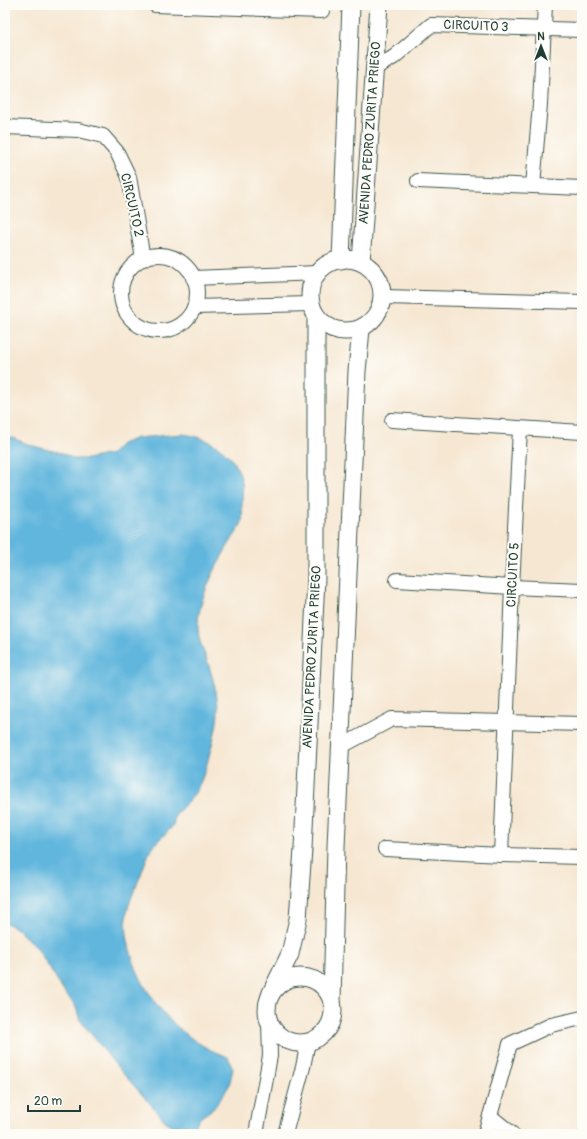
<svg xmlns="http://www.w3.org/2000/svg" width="587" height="1139" font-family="Pangolin,sans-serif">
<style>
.water{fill:#61b6dd;stroke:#407a88}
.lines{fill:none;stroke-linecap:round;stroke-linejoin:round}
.minor-casing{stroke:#3f564c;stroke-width:16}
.tertiary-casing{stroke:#3f564c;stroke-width:19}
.minor{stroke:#fff;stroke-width:14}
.tertiary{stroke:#fff;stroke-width:17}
.labels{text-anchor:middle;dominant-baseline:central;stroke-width:4;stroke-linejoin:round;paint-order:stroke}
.street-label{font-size:13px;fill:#1f3d34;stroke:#fdfcf7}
</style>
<rect width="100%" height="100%" fill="#fdfcf7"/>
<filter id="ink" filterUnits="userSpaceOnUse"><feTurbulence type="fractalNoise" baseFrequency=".025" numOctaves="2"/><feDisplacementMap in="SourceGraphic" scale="8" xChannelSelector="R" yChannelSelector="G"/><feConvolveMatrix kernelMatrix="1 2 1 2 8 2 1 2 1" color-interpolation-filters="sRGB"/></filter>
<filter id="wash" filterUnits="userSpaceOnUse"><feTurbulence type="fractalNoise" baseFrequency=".012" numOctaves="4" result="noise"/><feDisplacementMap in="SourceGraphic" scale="16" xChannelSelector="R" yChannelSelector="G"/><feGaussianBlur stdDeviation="0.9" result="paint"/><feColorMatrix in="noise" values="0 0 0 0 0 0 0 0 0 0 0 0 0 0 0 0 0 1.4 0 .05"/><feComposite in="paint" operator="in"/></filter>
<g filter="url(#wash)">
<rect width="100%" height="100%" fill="#f6e7d2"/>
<path class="water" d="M182,434C210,437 236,453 242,482C243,489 242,497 242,504C242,510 243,517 242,522C240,529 234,535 231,541C217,564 199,597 198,623C197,640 204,651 209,666C213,680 218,695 218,710C218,726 212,744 208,760C204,775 199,789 189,801C185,805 180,809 176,814C174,818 175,821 173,825C169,832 161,837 156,843C148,852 144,866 140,877C135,889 130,899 127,912C123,938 135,971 149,993C167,1022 195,1046 228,1057L233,1069L229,1086L214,1108L201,1117L193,1128L185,1134L177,1130L163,1119L155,1109L119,1069L80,1020L75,1005L64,992L37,948L18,930L5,922V435L33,446L62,453L75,459H87L111,454L121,444L137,438Z"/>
</g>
<g filter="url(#ink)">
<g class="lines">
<g class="minor-casing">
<g id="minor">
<path d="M155,5L322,11"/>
<path d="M375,68L394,57L431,25L582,30"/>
<path d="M5,127L78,130L103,136L117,152L129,177L143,259"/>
<path d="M418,181L582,188"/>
<path d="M533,186L540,104L545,5"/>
<circle cx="159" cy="293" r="38"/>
<path d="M193,278L318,273"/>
<path d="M383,297L582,302"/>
<path d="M194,307L311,304"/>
<path d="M392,420L582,432"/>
<path d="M397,580L512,587L582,590"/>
<path d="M340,747L392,719L582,724"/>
<path d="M385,849L501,855L582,857"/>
<path d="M501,855L512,587L520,429"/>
<path d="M490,1116L512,1134"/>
<path d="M256,1134L270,1056L269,1022"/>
<path d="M285,1134L303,1067L308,1042"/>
<path d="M485,1134L510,1044L551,1025L582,1018"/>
</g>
</g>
<g class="tertiary-casing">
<g id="tertiary">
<circle cx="346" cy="295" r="36"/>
<path d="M341,260L351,5"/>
<path d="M361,262L379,5"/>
<circle cx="300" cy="1010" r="33"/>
<path d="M271,993L290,954L298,919L303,849L316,578V316"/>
<path d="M332,1001L336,847L357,371L361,329"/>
</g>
</g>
<use href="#minor" class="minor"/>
<use href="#tertiary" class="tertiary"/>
</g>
</g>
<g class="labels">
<g class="street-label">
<text transform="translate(476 26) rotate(2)">CIRCUITO 3</text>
<text transform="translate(370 133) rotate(-86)">AVENIDA PEDRO ZURITA PRIEGO</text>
<text transform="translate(132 205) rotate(77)">CIRCUITO 2</text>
<text transform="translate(513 575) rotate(-87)">CIRCUITO 5</text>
<text transform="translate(312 657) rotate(-87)">AVENIDA PEDRO ZURITA PRIEGO</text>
</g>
</g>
<rect width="587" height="1139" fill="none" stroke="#fdfcf7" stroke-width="20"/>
<g transform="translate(541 46)" stroke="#fdfcf7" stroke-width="3" paint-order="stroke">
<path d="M0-3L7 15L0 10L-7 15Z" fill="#1f3d34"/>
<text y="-6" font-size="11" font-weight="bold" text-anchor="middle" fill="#1f3d34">N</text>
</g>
<path d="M28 1105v6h52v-6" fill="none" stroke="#1f3d34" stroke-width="2"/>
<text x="34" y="1105" font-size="12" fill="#1f3d34" stroke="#fdfcf7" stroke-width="3" paint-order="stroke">20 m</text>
</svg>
